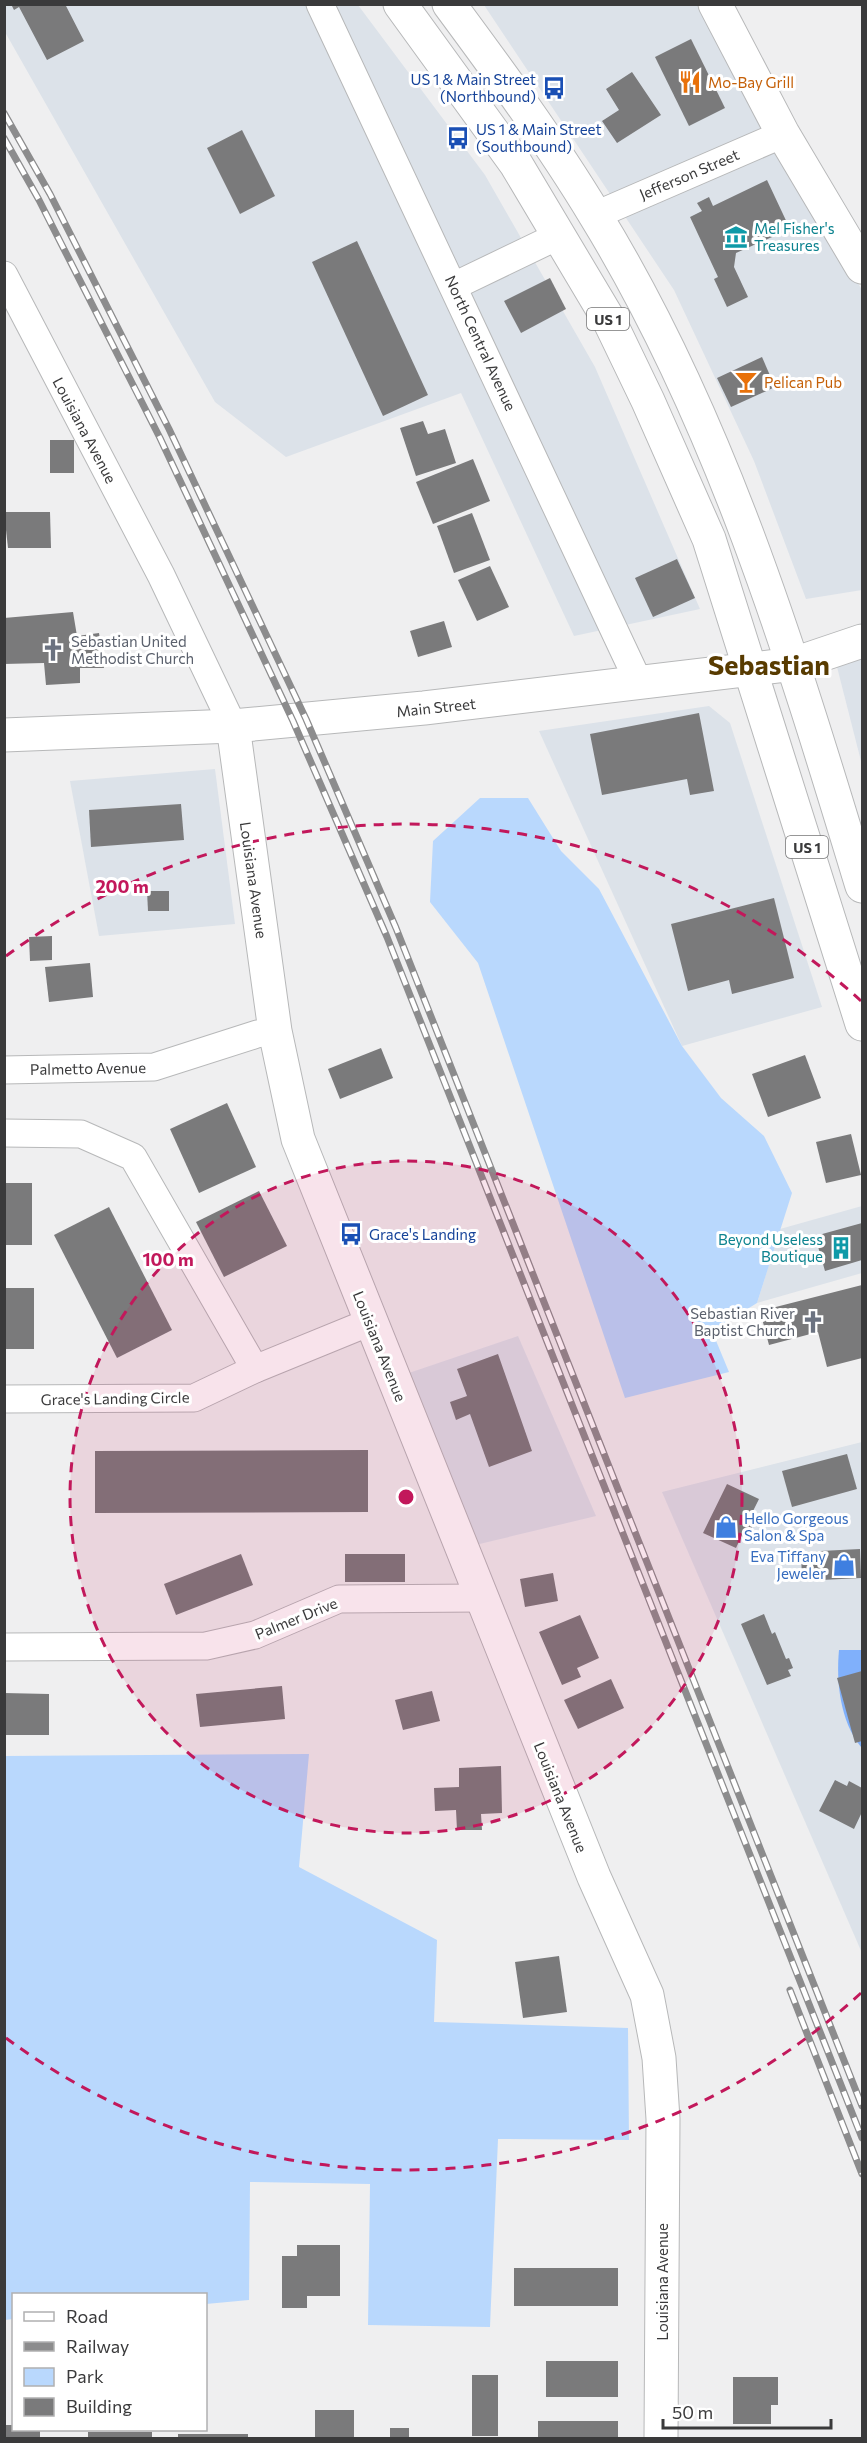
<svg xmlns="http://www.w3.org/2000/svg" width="867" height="2443" font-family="Commissioner,sans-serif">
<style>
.built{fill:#dce2e9}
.green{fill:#b9d8fd}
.water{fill:#80b0fb}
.building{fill:#7a7a7b}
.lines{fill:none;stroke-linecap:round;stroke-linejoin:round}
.street-casing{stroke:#b7b8b9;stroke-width:29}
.secondary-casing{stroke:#b7b8b9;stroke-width:35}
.primary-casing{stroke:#b7b8b9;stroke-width:35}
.street{stroke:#fff;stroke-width:27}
.secondary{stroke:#fff;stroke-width:33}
.primary{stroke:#fff;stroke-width:33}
.rail-casing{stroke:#8c8c8d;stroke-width:7}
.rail{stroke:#fff;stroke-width:4.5;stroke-dasharray:14;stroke-linecap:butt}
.ring{fill:none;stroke:#c2185b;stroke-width:3;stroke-dasharray:10 8}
.labels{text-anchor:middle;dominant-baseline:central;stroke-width:6;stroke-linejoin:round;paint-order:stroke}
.shield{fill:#fff;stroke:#757576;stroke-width:1.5}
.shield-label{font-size:14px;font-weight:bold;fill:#3a3a3b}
.transit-label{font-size:15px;fill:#164399;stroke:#fff;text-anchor:start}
.food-label{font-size:15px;fill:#c56008;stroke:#fff;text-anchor:start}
.street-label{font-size:15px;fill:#3a3a3b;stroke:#fff}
.culture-label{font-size:15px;fill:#0d838f;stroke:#fff;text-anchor:start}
.worship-label{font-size:15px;fill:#5b616d;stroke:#fff;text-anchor:start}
.shop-label{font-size:15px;fill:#366cbe;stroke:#fff;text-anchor:start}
.town-label{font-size:27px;font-weight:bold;fill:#583b00;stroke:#fff}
.centre{fill:#c2185b;stroke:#fff;stroke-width:3}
.ring-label{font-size:18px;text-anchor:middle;font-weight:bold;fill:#c2185b;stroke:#fff;stroke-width:6;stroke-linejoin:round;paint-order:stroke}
</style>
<rect width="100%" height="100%" fill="#efeff0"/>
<g class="built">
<path d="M4,5H358L485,175L595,367L700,609L574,636L461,393L286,457L215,402L5,32Z"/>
<path d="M484,5H702L774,142L862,290V590L806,599L754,461L674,290Z"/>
<path d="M862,654V765L836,663Z"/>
<path d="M709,706L730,723L822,1007L682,1046L539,731Z"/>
<path d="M215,769L235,924L99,936L70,781Z"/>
<path d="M862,1206V1273L757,1303L780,1229Z"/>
<path d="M518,1336L596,1516L471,1546L403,1375Z"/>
<path d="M862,1442V1953L662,1492Z"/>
</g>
<g class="green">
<path d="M480,798H528L561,851L599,889L682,1046L721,1098L764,1136L792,1193L757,1303L712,1331L729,1372L625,1398L478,963L430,902L433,841Z"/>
<path d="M309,1754L299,1867L437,1940L434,2022L628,2028L629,2140L498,2139L490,2327L368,2325L370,2184L250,2182L249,2300L206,2304V2294H14L13,2319L5,2320V1756Z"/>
</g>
<path class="water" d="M839,1650H862L861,1747C840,1721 836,1682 839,1650Z"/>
<g class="building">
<path d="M11,4H65L84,41L47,60L19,7L14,10Z"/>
<path d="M691,39L725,108L689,126L655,57Z"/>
<path d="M632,72L661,115L617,143L602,121L619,110L606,89Z"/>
<path d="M242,130L275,196L240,214L207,148Z"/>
<path d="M767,180L790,229L736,253L734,267L748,297L727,307L714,279L718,277L690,217L702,211L697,203L709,197L713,206Z"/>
<path d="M357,241L428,395L383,416L312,262Z"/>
<path d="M550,278L566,309L521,333L504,301Z"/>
<path d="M762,357L775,387L731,407L717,378Z"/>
<path d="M423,421L428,434L445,429L456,463L416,476L400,428Z"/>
<rect x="50" y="440" width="24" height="33"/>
<path d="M473,459L490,501L433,524L416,482Z"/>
<path d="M4,512H50L51,548H8Z"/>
<path d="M472,513L490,560L454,573L437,526Z"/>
<path d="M677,559L695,598L653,617L635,578Z"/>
<path d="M490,566L509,607L477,621L458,580Z"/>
<path d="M73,612L77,636L99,633L104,668H80V683L46,685L44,663L4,664V618Z"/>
<path d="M444,621L452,647L418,657L410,631Z"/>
<path d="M699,713L714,791L690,795L687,779L602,795L590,734Z"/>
<path d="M181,804L184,840L91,847L89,810Z"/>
<path d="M147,891H169V911H148Z"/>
<path d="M774,898L794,978L732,994L729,980L688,991L671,924Z"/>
<path d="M52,936V960L30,961L29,937Z"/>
<path d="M90,963L93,997L49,1002L45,967Z"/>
<path d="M381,1048L393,1078L340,1099L328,1069Z"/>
<path d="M805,1055L821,1098L768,1117L752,1074Z"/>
<path d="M227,1103L256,1167L199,1193L170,1129Z"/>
<path d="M851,1134L861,1175L826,1183L816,1142Z"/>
<rect x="4" y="1183" width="28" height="62"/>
<path d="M259,1191L287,1246L224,1277L196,1222Z"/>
<path d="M109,1207L172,1330L117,1358L54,1235Z"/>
<path d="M862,1223V1260L825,1271L815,1236Z"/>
<path d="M862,1285V1358L827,1367L818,1332L769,1345L760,1311Z"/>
<rect x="4" y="1288" width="30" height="61"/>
<path d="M498,1354L532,1451L489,1467L470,1414L456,1420L450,1402L467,1396L457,1369Z"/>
<path d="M368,1450V1512L95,1513V1451Z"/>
<path d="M847,1454L857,1489L792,1507L782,1471Z"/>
<path d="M727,1484L759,1499L752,1513L758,1515L747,1537L742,1535L736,1548L703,1533Z"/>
<path d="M860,1549L861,1578L802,1581L801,1552Z"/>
<path d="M241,1554L253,1585L176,1615L164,1584Z"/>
<rect x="345" y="1554" width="60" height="28"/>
<path d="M553,1573L558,1601L525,1607L520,1579Z"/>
<path d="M764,1614L772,1634L775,1632L786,1659L789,1658L793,1668L788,1670L791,1676L767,1685L741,1624Z"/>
<path d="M580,1615L599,1658L577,1668L581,1677L562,1685L539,1632Z"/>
<path d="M862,1671V1741L855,1743L837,1678Z"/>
<path d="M611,1679L624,1708L578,1729L564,1700Z"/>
<path d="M282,1686L285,1719L200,1727L196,1694Z"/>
<path d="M432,1691L440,1721L403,1730L395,1700Z"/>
<path d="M4,1693L49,1694V1735H4Z"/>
<path d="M501,1766L502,1813L481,1814L482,1830H457L456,1810L435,1811L434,1788L459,1787V1768Z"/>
<path d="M835,1780L847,1786L849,1781L862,1788V1812L854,1829L819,1811Z"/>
<path d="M559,1956L567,2012L523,2018L515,1962Z"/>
<path d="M297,2245H340V2296H307V2308H282V2256H297Z"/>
<rect x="514" y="2268" width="104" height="38"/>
<rect x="546" y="2361" width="72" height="36"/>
<rect x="472" y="2375" width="26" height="61"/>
<path d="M733,2377H778V2405H771V2424H733Z"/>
<rect x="315" y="2410" width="39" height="28"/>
<rect x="538" y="2421" width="80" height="17"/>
<path d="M4,2425H14V2430H40V2438H4Z"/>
<rect x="390" y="2428" width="19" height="10"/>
<rect x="88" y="2432" width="64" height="6"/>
<rect x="178" y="2434" width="70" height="4"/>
</g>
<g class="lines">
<g class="street-casing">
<g id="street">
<path d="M320,4L639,683"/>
<path d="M596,215L783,134"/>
<path d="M4,275L161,575L233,726"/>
<path d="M454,286L560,235"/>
<path d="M4,1070L154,1067L257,1034L275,1031"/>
<path d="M4,1133L81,1134L133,1157L255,1369"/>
<path d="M4,1399L194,1398L255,1369L370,1322"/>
<path d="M4,1647L206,1646L255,1635L339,1599L481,1598"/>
</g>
</g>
<g class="secondary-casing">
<g id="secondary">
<path d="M715,4L783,134L862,267"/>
<path d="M233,726L275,1031L298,1139L594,1877L647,1995L659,2058L663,2119L661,2438"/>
<path d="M4,735L233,726L424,708L794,664L862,641"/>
</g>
</g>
<g class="primary-casing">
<g id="primary">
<path d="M400,4L516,164L609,320L648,401L709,539L862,1024"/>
<path d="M449,4C500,73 551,142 595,215C722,422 792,656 862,886"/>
</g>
</g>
<use href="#street" class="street"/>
<use href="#secondary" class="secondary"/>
<use href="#primary" class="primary"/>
<g class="rail-casing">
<g id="rail">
<path d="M4,113L50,194L169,429L306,719L396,928L862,2106"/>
<path d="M4,138L39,200L160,438L293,721L387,937L862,2138"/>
<path d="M790,1990L862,2174"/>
</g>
</g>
<use href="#rail" class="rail"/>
</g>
<circle cx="406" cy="1497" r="336" fill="#c2185b" fill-opacity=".12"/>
<g class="ring">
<circle cx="406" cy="1497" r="336"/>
<path d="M861 1993A673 673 0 0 1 6 2038M6 956A673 673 0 0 1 861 1001"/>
</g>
<defs>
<g id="restaurant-bare" transform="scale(1.8)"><path d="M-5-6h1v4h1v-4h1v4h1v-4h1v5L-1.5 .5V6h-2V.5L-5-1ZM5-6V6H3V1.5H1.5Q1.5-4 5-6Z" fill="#e8710a" stroke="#fff" stroke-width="2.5" paint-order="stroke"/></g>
<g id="bus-bare" transform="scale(1.8)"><path d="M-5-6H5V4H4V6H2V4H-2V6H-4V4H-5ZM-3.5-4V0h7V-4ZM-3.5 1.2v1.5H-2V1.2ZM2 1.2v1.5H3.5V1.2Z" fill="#1a4fb4" stroke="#fff" stroke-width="2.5" paint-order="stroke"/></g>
<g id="museum-bare" transform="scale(1.8)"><path d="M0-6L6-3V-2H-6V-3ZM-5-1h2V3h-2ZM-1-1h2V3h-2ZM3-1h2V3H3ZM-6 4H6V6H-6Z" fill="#0f9aa8" stroke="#fff" stroke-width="2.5" paint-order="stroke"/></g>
<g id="bar-bare" transform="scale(1.8)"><path d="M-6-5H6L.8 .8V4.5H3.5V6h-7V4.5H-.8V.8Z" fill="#e8710a" stroke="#fff" stroke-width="2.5" paint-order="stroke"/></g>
<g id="church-bare" transform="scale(1.8)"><path d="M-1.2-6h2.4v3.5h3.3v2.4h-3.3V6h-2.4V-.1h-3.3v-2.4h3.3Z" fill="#6b7280" stroke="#fff" stroke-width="2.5" paint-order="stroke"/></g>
<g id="building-bare" transform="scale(1.8)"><path d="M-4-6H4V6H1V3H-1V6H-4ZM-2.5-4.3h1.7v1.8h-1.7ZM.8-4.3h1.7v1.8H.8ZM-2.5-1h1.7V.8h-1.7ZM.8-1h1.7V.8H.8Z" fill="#0f9aa8" stroke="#fff" stroke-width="2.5" paint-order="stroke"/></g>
<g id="shop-bare" transform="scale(1.8)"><path d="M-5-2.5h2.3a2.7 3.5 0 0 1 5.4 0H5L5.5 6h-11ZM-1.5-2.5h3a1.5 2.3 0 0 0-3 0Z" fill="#3f7fe0" stroke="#fff" stroke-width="2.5" paint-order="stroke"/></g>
</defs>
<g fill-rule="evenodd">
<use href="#restaurant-bare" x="690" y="82"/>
<use href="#bus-bare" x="554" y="88"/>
<use href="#bus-bare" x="458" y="138"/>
<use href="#museum-bare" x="736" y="237"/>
<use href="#bar-bare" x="746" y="382"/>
<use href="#church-bare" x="53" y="650"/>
<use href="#bus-bare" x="351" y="1234"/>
<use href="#building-bare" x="841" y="1248"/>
<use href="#church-bare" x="813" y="1322"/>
<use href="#shop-bare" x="726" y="1527"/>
<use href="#shop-bare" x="844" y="1565"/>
</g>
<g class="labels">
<g class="shield">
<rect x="587" y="308" width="42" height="22" rx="4.5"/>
<rect x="786" y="836" width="42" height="22" rx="4.5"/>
</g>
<g class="shield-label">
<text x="608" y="319">US 1</text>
<text x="807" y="847">US 1</text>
</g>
<g class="transit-label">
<text x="536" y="79" text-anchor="end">US 1 &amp; Main Street<tspan x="536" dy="17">(Northbound)</tspan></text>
<text x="476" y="129">US 1 &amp; Main Street<tspan x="476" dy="17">(Southbound)</tspan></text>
<text x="369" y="1234">Grace's Landing</text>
</g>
<g class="food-label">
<text x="708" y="82">Mo-Bay Grill</text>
<text x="764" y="382">Pelican Pub</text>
</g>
<g class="street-label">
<text transform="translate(689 174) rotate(-23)">Jefferson Street</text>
<text transform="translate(481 343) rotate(65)">North Central Avenue</text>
<text transform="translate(85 430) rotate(62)">Louisiana Avenue</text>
<text transform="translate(436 707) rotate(-6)">Main Street</text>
<text transform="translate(254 880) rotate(82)">Louisiana Avenue</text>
<text transform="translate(88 1068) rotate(-1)">Palmetto Avenue</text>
<text transform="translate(380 1346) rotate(68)">Louisiana Avenue</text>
<text transform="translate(115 1398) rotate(-1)">Grace's Landing Circle</text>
<text transform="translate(296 1618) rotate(-22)">Palmer Drive</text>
<text transform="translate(561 1797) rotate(68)">Louisiana Avenue</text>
<text transform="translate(662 2282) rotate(-90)">Louisiana Avenue</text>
</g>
<g class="culture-label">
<text x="754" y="228">Mel Fisher's<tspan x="754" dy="17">Treasures</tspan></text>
<text x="823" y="1239" text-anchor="end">Beyond Useless<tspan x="823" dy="17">Boutique</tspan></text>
</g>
<g class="worship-label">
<text x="71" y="641">Sebastian United<tspan x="71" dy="17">Methodist Church</tspan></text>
<text x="795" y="1313" text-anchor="end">Sebastian River<tspan x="795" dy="17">Baptist Church</tspan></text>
</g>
<g class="shop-label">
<text x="744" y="1518">Hello Gorgeous<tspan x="744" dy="17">Salon &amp; Spa</tspan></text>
<text x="826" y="1556" text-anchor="end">Eva Tiffany<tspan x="826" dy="17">Jeweler</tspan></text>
</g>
<g class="town-label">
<text x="769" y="664">Sebastian</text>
</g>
</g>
<circle cx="406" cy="1497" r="9" class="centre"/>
<g class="ring-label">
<text x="122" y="893">200 m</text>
<text x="168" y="1266">100 m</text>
</g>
<rect width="867" height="2443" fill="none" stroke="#3a3a3b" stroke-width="12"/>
<rect x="12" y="2293" width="195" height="138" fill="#ffffff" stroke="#b0b0b1" stroke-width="1.5"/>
<rect x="24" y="2312" width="30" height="9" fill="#ffffff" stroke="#b0b0b1" stroke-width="1.5"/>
<text x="66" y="2323" font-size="18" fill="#3a3a3b">Road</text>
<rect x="24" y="2342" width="30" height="9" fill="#8c8c8d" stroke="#b0b0b1" stroke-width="1.5"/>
<text x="66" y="2353" font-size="18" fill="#3a3a3b">Railway</text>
<rect x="24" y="2368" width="30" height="18" fill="#b9d8fd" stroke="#b0b0b1" stroke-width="1.5"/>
<text x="66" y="2383" font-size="18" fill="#3a3a3b">Park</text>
<rect x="24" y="2398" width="30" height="18" fill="#7a7a7b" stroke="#b0b0b1" stroke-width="1.5"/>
<text x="66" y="2413" font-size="18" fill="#3a3a3b">Building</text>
<path d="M663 2419v9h168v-9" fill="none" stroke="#3a3a3b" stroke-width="3"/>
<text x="672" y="2419" font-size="18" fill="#3a3a3b" stroke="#ffffff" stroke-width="4.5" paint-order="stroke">50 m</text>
</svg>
